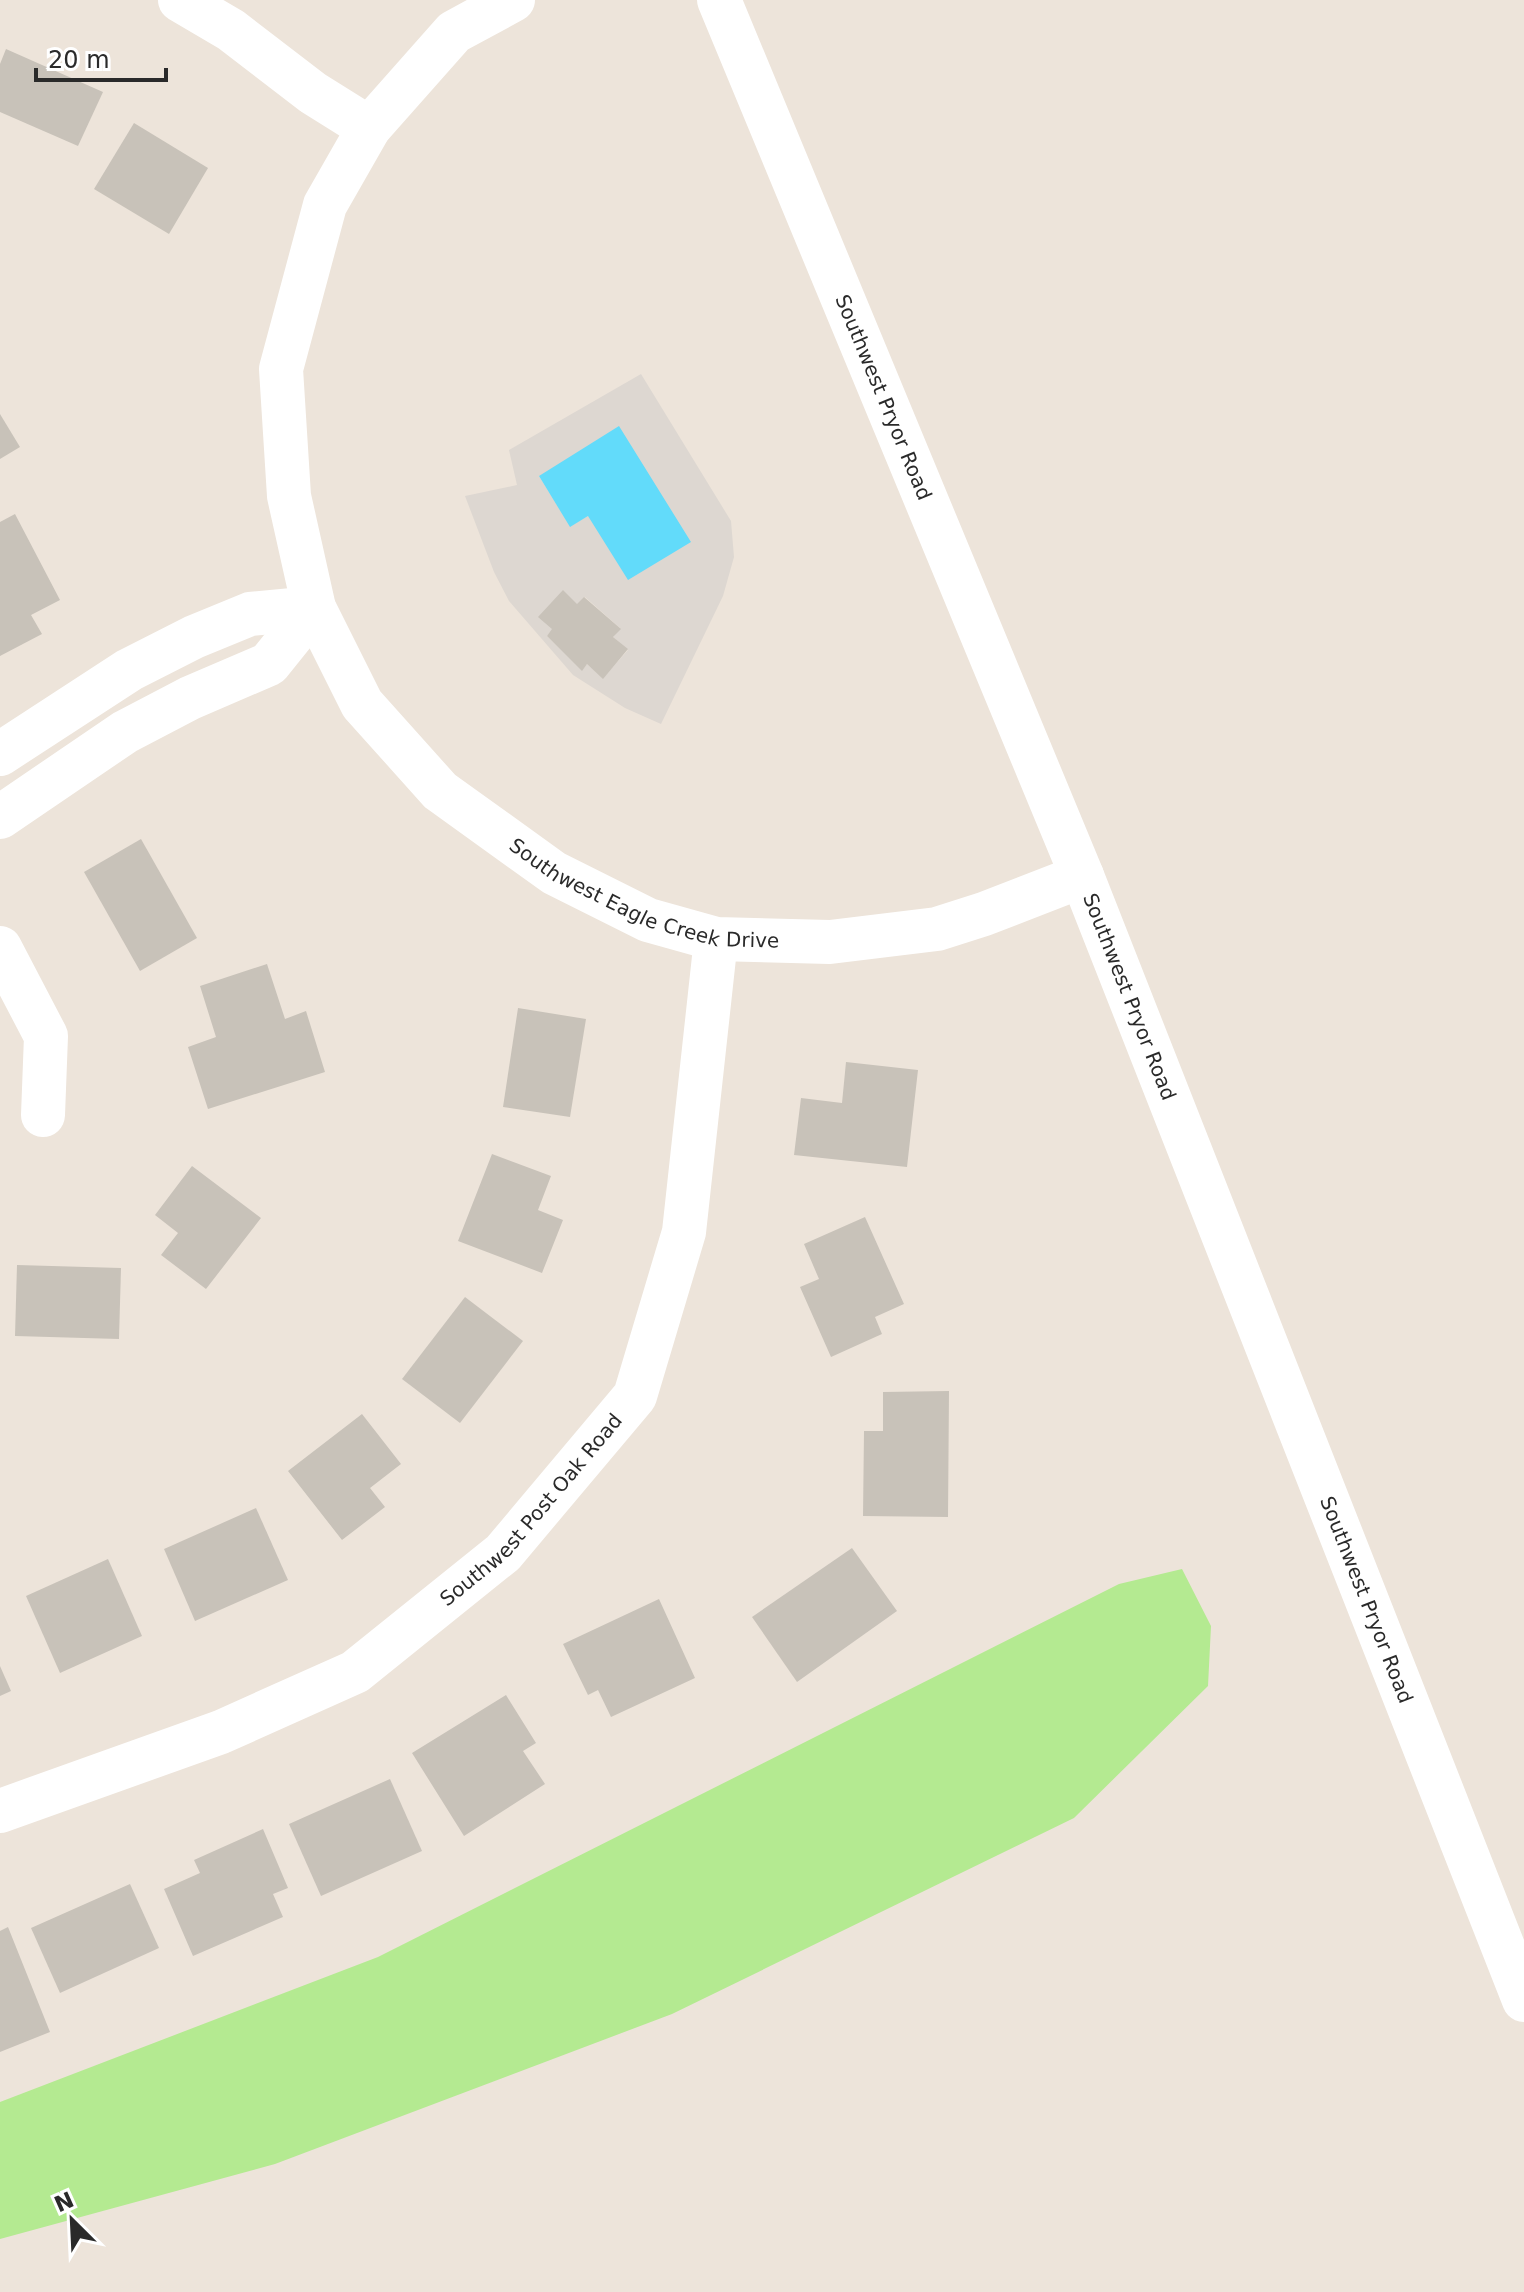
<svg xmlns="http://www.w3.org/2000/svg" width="1524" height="2292" font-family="'DejaVu Sans',sans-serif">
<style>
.green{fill:#b4ea91}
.plaza{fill:#ddd7d1;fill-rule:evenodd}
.water{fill:#62dbfa}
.building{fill:#c8c2b9}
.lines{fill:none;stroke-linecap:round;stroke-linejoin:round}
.minor{stroke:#fff;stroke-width:44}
.tertiary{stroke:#fff;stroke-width:44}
.labels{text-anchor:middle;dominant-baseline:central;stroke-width:8;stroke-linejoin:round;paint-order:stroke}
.street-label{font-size:20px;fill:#2a2a2a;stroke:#fff}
</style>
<rect width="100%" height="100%" fill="#ede4da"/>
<path class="green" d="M1182,1569L1211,1626L1208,1686L1074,1818L672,2014L275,2164L0,2239V2102L378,1957L1119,1584Z"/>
<path class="plaza" d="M641,374L731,521L734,557L723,596L661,724L625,708L573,675L509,601L494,572L465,496L517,485L509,450ZM539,476L691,541L588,516L570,526ZM585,597L620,628L613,637L628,650L603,678L587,664L582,670L547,636Z"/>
<path class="water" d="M619,426L691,542L628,580L588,516L570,527L539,476Z"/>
<g class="building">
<path d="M6,49L103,92L78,146L0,112V64Z"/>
<path d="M134,123L208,168L169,234L94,189Z"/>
<path d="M0,414L20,447L0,459Z"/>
<path d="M15,514L60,600L31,615L42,634L0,656V522Z"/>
<path d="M563,590L577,604L584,597L621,629L613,637L628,649L603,679L587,664L582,671L547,636L552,629L538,617Z"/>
<path d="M141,839L197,938L140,971L84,872Z"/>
<path d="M267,964L285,1019L306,1011L325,1072L208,1109L188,1047L216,1037L200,986Z"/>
<path d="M518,1008L586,1019L570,1117L503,1107Z"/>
<path d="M846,1062L918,1070L907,1167L794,1155L801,1098L842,1103Z"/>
<path d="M492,1154L551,1176L538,1210L563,1220L542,1273L458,1241Z"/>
<path d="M192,1166L261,1218L206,1289L161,1255L178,1233L155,1215Z"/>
<path d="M865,1217L904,1304L875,1317L882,1334L831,1357L800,1287L819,1279L804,1244Z"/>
<path d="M17,1265L121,1268L119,1339L15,1336Z"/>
<path d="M465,1297L523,1341L460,1423L402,1379Z"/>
<path d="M949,1391L948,1517L863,1516L864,1431H883V1392Z"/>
<path d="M362,1414L401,1464L370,1488L385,1507L342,1540L288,1471Z"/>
<path d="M256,1508L288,1580L195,1621L164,1549Z"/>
<path d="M852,1548L897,1611L797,1682L752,1617Z"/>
<path d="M108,1559L142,1636L60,1673L26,1596Z"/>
<path d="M659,1599L695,1678L611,1717L598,1690L588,1695L563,1644Z"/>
<path d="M0,1666L11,1691L0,1696Z"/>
<path d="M506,1695L536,1743L523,1751L545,1784L464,1836L412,1753Z"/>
<path d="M390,1779L422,1851L321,1896L289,1824Z"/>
<path d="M263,1829L288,1888L273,1894L283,1917L193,1956L164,1889L200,1873L194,1860Z"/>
<path d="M130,1884L159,1948L60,1993L31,1928Z"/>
<path d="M8,1927L50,2032L0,2052V1931Z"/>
</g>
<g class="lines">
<g class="minor">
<path d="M180,0L231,30L313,93L369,128"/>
<path id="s1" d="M513,0L454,32L369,128L325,205L281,369L289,496L314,608L362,704L440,791L554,873L648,920L716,939L830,942L937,929L984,914L1082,876"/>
<path d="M0,754L129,670L194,637L250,614L314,608"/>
<path d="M0,817L125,732L190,698L269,664L314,608"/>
<path d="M0,948L46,1036L43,1115"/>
<path id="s2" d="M0,1811L221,1732L355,1672L503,1553L635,1396L684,1232L716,939"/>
</g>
<path class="tertiary" id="s3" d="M719,0L1082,876L1524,2000"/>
</g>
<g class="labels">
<g class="street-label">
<text stroke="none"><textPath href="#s3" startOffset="430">Southwest Pryor Road</textPath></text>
<text stroke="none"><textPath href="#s1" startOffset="1154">Southwest Eagle Creek Drive</textPath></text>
<text stroke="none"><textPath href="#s3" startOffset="1078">Southwest Pryor Road</textPath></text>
<text stroke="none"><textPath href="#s2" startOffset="622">Southwest Post Oak Road</textPath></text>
<text stroke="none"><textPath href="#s3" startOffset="1726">Southwest Pryor Road</textPath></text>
</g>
</g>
<g transform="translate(72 2220) rotate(336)" stroke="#ffffff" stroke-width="6" paint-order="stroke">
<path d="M0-6L14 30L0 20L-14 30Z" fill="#2a2a2a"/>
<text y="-12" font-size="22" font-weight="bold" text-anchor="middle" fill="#2a2a2a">N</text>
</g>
<path d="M36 68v12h130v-12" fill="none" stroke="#2a2a2a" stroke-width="4"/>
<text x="48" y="68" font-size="24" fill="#2a2a2a" stroke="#ffffff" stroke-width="6" paint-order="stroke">20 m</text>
</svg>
